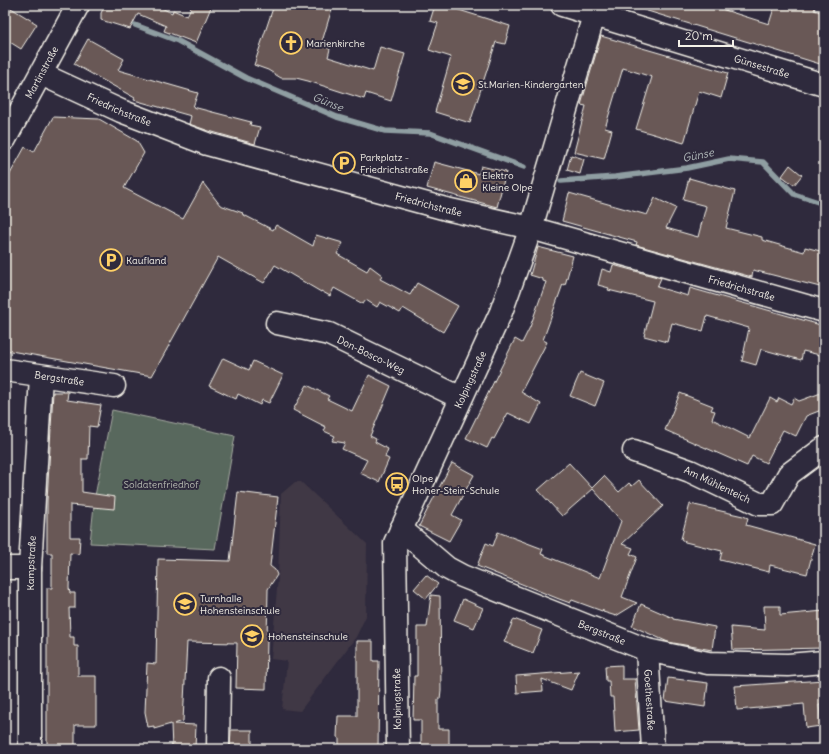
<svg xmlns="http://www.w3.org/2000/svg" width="829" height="754" font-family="Delius,sans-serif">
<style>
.built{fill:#403845}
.green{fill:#59675d;stroke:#a6aca2}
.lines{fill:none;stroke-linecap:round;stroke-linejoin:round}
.stream{stroke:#8f9ea2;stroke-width:5.5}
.building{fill:#695857;stroke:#f4f1e8}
.minor-casing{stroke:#f4f1e8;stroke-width:25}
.minor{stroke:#2f2a3d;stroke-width:22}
.labels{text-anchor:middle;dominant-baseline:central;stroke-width:4;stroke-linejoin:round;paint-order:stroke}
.poi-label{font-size:10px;fill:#f4f1e8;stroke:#2f2a3d;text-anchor:start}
.street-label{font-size:10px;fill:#f4f1e8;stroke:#2f2a3d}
.park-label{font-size:10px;fill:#b6bab0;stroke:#2f2a3d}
.water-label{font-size:11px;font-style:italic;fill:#b1b9ba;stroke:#2f2a3d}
</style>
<rect width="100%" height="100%" fill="#2f2a3d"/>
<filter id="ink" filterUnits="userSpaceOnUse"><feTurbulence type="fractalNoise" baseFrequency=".025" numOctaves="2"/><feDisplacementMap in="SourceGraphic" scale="8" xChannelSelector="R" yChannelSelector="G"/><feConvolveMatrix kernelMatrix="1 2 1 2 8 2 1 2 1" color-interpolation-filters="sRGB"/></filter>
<g filter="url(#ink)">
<path class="built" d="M295,482H301L367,544L366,616L356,637L300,711L282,709L287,661L271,659L278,577L281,494Z"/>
<path class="green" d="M112,410L235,436L215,549L90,543L95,496Z"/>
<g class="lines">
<g class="stream">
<path d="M135,25L178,41L246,78L337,117L385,131L430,133L524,167"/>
<path d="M561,181L615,177L687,168L729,159L763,162L794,194L824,204"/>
</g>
</g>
<g class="building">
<path d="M105,5H155L172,13L173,10L187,16L192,5H212L196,43L164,31L166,26L138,14L130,29L101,20V13Z"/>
<path d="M274,5H333L321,45L330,49L328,57L373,71L380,47L405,54L391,101L366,93L364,99L308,81L296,78H281L268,70L254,65Z"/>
<path d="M435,5H443L510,26L505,44L496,42L470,123L435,112L451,57L429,50L438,23L430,21Z"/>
<path d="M642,5H702L718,10V8L769,24L775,5H816L814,10L824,13V51L820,64L641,9Z"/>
<path d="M11,8L37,24L21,49L5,39V18Z"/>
<path d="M601,36L728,73L721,98L699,91L684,143L636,129L652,77L623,68L605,128L612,130L604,159L574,152L586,106L581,105Z"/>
<path d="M88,39L124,59L118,70L198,93L193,107L251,122L250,125L260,127L255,144L209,131L189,124L191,116L134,100L135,98L74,64Z"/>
<path d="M53,117L99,119L137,141L144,153L124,188L183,219L203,183L220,205L243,213L242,214L273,230L276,225L313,246L316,235L343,243L337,254L367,271L370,266L382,275L380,279L410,295L417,283L458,306L443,332L403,308L400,313L380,302L377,307L366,300L363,304L334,288L330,296L321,291V292L275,265L264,283L218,257L152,376L5,350V183L25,147L34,152Z"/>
<path d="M571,155L584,159L580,174L567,170Z"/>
<path d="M434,162L479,174L481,166L506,172L497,207L427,188Z"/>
<path d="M790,165L802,175L794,185L782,176Z"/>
<path d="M689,178L735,191L726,228L762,237V240L804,252L805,247L824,252V288L753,270L752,277L636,245L637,242L562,221L569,193L647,215L655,198L676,208L666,228L698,237L706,206L683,200Z"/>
<path d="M538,247L573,256L565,285L563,284L543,340L547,342L521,392L541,404L531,424L508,413L494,439L492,438L487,448L466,438L515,339L522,343L530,327L546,282L543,281V279L530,275Z"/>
<path d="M613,265L661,278L657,287L688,296L690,288L824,326V356L803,351L801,360L761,349L756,365L742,361L749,328L707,316L703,331L672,323L667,342L644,336L653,301L608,290L609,288L598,285L602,269L611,272Z"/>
<path d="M223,358L249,370L253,361L283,375L269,403L262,400L260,405L238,394L236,399L209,386Z"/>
<path d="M580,373L604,383L595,406L570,396Z"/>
<path d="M369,375L391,386L370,436L376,439L375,442L388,449L385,457L389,459L379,482L360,473L367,460L342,449L345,443L332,441L335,436L324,431L326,427L293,410L307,385L329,396L327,399L352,411Z"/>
<path d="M53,392H68L67,400L101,405L97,427L89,426L88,459H82V492L115,497L114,509L70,505V537H80L79,554L70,553L69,588L70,593H75V608H69L70,637H74V646H78V676H96V725H75V749H47V588H52V553H47V501Z"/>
<path d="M680,393L713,406L711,410L715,411L712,419L750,438L770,398L777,402L779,398L791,404L794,398L799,401L821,393L824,409L806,416L796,436L783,430L766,463L752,456L747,466L665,430Z"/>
<path d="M452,463L474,475L452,515L461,520L449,541L419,526Z"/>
<path d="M569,463L592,488L604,476L619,492L629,483L632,486L639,480L663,506L622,544L633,548L630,554L637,557L622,597L637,603L616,616L603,612V609L602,611L572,600L570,603L559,599L477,566L486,543L493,546L498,532L543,549L541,554L600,578L621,521L617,516L593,489L562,516L538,490Z"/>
<path d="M238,492L278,497L270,566L275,570L277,575L268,589L266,689L236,688L237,643L187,642L183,721L174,724L196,725L195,749H172L171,724L154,729V726L148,727L145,712L147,663L156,664L158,559L230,561Z"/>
<path d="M690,504L743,516L748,518L746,525L815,544L807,574L770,565L769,572L720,560L722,551L685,542L681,539Z"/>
<path d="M426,575L438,584L426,599L414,589Z"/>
<path d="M431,595L440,596L441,690L440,699H438V729H449V749H421V720H413L414,676H417V627H427Z"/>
<path d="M463,599L483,608L474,628L454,620Z"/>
<path d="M641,604L673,618V619L715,627L712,650L668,642L632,626Z"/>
<path d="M764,606H780V615L824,611V648L733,650L731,627L765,630Z"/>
<path d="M514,619L542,630L533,653L504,642Z"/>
<path d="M357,641H373V661H379L378,749H339V738L337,737L338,716H357Z"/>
<path d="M622,665V679H635L639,730L615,732L613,697H610L609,681H606L605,666Z"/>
<path d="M579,671L571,690L542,679L543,691L517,693L516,676Z"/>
<path d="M668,678L708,683L705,707L665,701Z"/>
<path d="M824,680V705H819L821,726L806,728L804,704L737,710L735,686Z"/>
<path d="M231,730H252V749H230Z"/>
</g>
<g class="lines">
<g class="minor-casing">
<g id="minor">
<path id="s1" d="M562,5L824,85"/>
<path id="s2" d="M41,74L121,111L207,144L446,209L531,228L824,311"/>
<path id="s3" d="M5,139L78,5"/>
<path id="s4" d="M277,323L329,334L461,398"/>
<path id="s5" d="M5,370L114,386"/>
<path id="s6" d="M634,451L690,471L759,504H772L789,474L824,448"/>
<path id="s7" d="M401,529L447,568L462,576L647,650L708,663L788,665L824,662"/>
<path d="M5,568H30"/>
<path id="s8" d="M647,650L653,749"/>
<path id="s9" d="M30,749V568L41,376"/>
<path d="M218,749L219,678"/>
<path id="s10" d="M398,749L395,543L501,312L531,228L594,15"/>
</g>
</g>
<use href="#minor" class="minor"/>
</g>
</g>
<defs>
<g id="church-ring" transform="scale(1.15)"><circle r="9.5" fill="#2f2a3d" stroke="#ffd166" stroke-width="1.5"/><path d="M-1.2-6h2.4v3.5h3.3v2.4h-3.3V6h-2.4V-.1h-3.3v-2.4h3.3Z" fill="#ffd166"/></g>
<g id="school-ring" transform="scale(1.15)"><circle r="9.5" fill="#2f2a3d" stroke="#ffd166" stroke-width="1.5"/><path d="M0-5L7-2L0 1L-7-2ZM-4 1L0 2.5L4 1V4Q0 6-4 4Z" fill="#ffd166"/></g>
<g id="parking-ring" transform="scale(1.15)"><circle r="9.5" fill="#2f2a3d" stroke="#ffd166" stroke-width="1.5"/><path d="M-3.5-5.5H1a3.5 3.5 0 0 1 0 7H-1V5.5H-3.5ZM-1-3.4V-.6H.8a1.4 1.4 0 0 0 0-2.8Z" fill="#ffd166"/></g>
<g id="shop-ring" transform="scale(1.15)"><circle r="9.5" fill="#2f2a3d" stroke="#ffd166" stroke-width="1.5"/><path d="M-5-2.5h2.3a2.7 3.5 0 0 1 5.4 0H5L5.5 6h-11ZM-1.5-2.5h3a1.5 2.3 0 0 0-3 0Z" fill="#ffd166"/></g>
<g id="bus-ring" transform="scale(1.15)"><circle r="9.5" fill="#2f2a3d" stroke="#ffd166" stroke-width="1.5"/><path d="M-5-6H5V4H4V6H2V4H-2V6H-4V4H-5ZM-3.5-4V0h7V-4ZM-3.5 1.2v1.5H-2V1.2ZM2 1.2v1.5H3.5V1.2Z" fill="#ffd166"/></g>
</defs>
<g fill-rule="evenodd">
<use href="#church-ring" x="291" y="43"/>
<use href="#school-ring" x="463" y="84"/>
<use href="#parking-ring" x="344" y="163"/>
<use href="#shop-ring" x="466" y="181"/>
<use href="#parking-ring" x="111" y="260"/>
<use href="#bus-ring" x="397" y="484"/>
<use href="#school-ring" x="185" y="604"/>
<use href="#school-ring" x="252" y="636"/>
</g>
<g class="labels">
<g class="poi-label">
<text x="306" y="43">Marienkirche</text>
<text x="478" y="84">St.Marien-Kindergarten</text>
<text x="360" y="157">Parkplatz -<tspan x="360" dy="12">Friedrichstraße</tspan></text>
<text x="482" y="175">Elektro<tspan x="482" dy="12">Kleine Olpe</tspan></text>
<text x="126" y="260">Kaufland</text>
<text x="412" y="478">Olpe<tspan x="412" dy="12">Hoher-Stein-Schule</tspan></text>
<text x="200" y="598">Turnhalle<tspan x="200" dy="12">Hohensteinschule</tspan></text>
<text x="268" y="636">Hohensteinschule</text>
</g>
<g class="street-label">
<text stroke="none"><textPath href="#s1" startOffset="209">Günsestraße</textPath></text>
<text stroke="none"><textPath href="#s3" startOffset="76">Martinstraße</textPath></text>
<text stroke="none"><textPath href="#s2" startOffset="86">Friedrichstraße</textPath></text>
<text stroke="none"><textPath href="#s2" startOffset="410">Friedrichstraße</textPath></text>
<text stroke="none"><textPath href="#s2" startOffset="734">Friedrichstraße</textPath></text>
<text stroke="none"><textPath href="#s4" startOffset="100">Don-Bosco-Weg</textPath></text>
<text stroke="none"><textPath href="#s5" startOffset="55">Bergstraße</textPath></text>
<text stroke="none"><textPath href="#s10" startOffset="386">Kolpingstraße</textPath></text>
<text stroke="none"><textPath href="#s6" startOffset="90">Am Mühlenteich</textPath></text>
<text stroke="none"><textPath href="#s9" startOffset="186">Kampstraße</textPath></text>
<text stroke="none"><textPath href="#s7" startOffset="228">Bergstraße</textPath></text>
<text transform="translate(397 699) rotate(-91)">Kolpingstraße</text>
<text stroke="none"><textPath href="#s8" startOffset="50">Goethestraße</textPath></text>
</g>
<g class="park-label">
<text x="161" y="484">Soldatenfriedhof</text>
</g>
<g class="water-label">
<text transform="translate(328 102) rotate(22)">Günse</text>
<text transform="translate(698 155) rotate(-11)">Günse</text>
</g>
</g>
<rect width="829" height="754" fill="none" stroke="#2f2a3d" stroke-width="20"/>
<rect x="10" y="10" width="809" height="734" fill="none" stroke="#f4f1e8" stroke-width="1.5" filter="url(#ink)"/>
<path d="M679 40v6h54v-6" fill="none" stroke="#f4f1e8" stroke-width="2"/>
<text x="685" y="40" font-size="12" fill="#f4f1e8" stroke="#2f2a3d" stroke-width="3" paint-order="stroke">20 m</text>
</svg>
